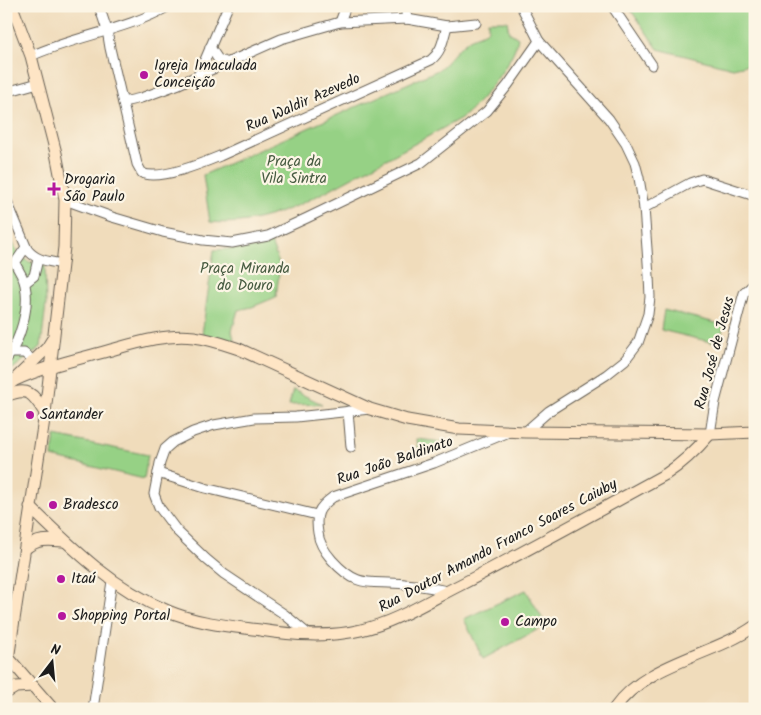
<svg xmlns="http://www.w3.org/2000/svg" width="761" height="715" font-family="Kalam,sans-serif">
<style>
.green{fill:#96d185;stroke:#597650}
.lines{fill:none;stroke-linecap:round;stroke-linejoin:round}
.stream{stroke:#4db7cb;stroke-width:2.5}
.street-casing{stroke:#665f54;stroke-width:11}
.secondary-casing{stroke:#665f54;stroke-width:13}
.street{stroke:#fff;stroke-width:9}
.secondary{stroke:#fee5c5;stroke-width:11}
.poi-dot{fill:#b5179e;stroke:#fcf5e5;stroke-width:2}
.labels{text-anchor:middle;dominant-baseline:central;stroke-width:4.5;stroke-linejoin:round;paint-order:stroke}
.poi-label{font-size:15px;fill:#1c1c1c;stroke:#fcf5e5;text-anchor:start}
.street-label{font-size:15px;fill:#1c1c1c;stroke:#fcf5e5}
.park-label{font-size:15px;fill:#475b41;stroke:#fcf5e5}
</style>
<rect width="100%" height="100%" fill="#fcf5e5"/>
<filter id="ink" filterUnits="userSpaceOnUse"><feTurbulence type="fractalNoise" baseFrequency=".02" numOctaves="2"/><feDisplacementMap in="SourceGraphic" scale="10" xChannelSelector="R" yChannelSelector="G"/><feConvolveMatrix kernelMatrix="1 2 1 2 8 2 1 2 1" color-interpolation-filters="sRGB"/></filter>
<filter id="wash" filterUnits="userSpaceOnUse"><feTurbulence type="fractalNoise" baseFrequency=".0096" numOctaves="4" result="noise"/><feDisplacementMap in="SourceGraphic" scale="20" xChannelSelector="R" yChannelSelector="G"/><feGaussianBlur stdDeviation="1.12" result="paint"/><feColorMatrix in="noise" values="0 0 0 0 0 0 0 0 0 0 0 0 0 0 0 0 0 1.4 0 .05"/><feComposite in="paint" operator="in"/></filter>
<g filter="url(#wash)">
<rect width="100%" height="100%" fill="#f0dcbb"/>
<g class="green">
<path d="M633,6H755V63L733,68L658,49L630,9Z"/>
<path d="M488,21H507L509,32L518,38C515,60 479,105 461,118C428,137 394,155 360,173C313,198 266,228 210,222L203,175L438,70C449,62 456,49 467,41C474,35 483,36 488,29Z"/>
<path d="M10,238C20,257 23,263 45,265L46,304L41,347L6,374V239Z"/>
<path d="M270,240L280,266L276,297L252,307L238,310L232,331L235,343L202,334L214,250L241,248Z"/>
<path d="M664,310L724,325L719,344L661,330Z"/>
<path d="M293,390L322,404L289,405Z"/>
<path d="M55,436L148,455L144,479L52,457Z"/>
<path d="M417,439L451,443L419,456Z"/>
<path d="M526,590L546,625L483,659L464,619Z"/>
</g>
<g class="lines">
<path class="stream" d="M6,229L11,242L6,271"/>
</g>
</g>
<g filter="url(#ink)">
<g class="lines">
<g class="street-casing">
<g id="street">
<path d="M99,6L107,30L110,48L137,164L142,173C159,181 203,163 220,156L431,60C442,51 443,40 447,26"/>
<path d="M405,6L407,19"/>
<path d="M521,6L539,41L609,119L626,144L635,163L639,178L644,208L649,276L650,297L648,314L638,343L625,360L606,375L549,411L525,432"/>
<path d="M612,6L652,65"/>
<path d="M340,22L346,6"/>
<path d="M210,47L218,59L228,63"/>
<path d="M31,56C75,36 127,30 169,6"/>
<path d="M199,74L228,6"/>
<path d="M6,92L38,83"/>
<path d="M123,102L141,98L179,84L281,39L340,22L407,19L447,26L476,23"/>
<path d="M6,199L27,249C36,261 48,261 62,264"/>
<path d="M65,200L112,217L163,232L203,240L232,243L268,236L307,218L421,163L487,111L508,85L539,41"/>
<path d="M644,208L690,183L702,179L755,196"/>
<path d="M25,283L34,276L38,259"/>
<path d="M11,353H24L34,361"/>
<path d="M6,360C20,341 30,308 25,285C24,277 18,270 15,263L26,247"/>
<path d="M348,411L351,447"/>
<path d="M710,434L715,402L742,300L744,293L755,283"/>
<path d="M158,473L205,488L317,515"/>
<path d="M447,591C433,588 420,585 405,584C370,580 359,590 332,560C325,552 319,543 318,533C315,514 318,508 333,497L434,463L509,432"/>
<path d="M308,634L284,614L224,574L206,559L177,531L159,507L154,494L160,463L165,449L173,442L193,432L214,425L254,418L296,417L370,409"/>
<path d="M93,709L112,581"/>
</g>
</g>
<g class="secondary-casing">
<g id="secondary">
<path d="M13,381C41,368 70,361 100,353C130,345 163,333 194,337C210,339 224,344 239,349L370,409L407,420L459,429L525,432L710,434L755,432"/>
<path d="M6,388L47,348L52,340"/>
<path d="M6,396C29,386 33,394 45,413"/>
<path d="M30,507C72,548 112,588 168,611C196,623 229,626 260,630C293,635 328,638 361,630C396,622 428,601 460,585C530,549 598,511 666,474C683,463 697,449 710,434"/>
<path d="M26,548C39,538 49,540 64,541"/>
<path d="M6,655L53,709"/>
<path d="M6,673L45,413L64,247L65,200L56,153L31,56L12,6"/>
<path d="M6,693L16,687L33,686"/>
<path d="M614,709C647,662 711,657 755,626"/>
</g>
</g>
<use href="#street" class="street"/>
<use href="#secondary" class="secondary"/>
</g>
</g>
<g class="poi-dot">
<circle cx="144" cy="75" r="5"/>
<path d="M51.5 181.5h5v5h5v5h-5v5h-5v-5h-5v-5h5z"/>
<circle cx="30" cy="415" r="5"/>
<circle cx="53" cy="505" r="5"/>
<circle cx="61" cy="579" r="5"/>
<circle cx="62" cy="616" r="5"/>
<circle cx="505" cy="622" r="5"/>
</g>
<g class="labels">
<g class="poi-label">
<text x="154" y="66">Igreja Imaculada<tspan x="154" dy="17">Conceição</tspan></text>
<text x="64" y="180">Drogaria<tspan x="64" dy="17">São Paulo</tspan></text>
<text x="40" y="415">Santander</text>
<text x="63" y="505">Bradesco</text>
<text x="71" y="579">Itaú</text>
<text x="72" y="616">Shopping Portal</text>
<text x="515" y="622">Campo</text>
</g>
<g class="street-label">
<text transform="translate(303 103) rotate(-24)">Rua Waldir Azevedo</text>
<text transform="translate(715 353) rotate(-75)">Rua José de Jesus</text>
<text transform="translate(395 461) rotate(-19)">Rua João Baldinato</text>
<text transform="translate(498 546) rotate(-28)">Rua Doutor Amando Franco Soares Caiuby</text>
</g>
<g class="park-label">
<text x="294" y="162">Praça da<tspan x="294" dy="17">Vila Sintra</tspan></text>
<text x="245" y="269">Praça Miranda<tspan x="245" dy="17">do Douro</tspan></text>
</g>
</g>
<rect width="761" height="715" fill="none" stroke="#fcf5e5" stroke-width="25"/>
<g transform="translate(52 662) rotate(16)" stroke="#fcf5e5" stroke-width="4" paint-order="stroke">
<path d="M0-4L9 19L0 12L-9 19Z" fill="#1c1c1c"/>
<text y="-8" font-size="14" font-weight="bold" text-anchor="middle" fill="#1c1c1c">N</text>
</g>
</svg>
